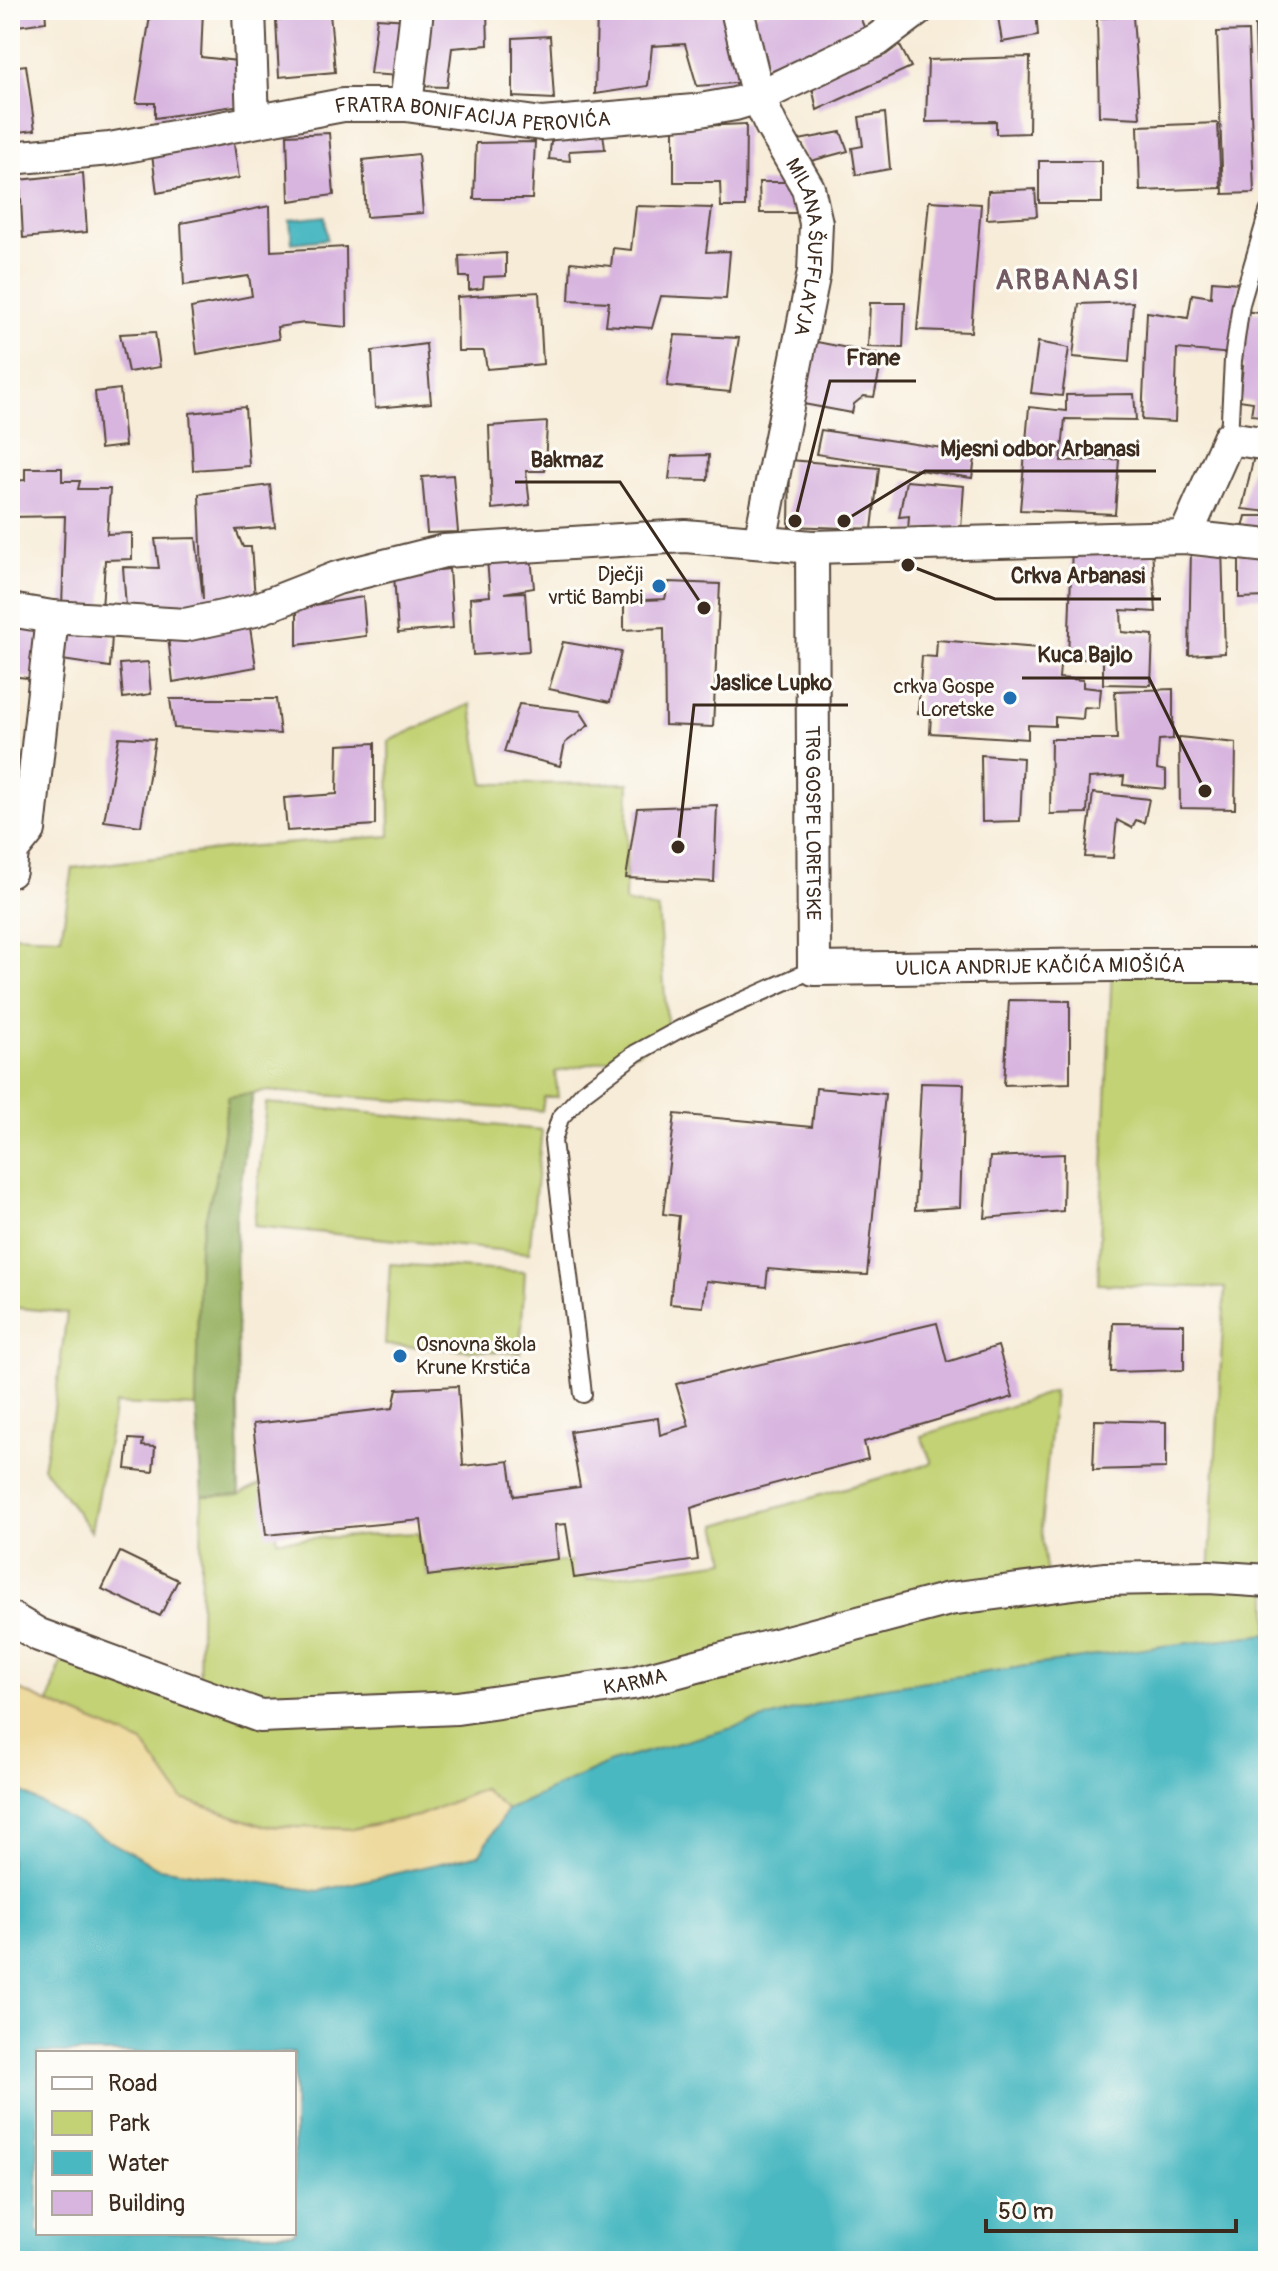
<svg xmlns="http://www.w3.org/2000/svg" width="1278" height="2271" font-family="Pangolin,sans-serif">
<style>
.green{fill:#c3d275;stroke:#7f7e4a;stroke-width:2}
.forest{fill:#9ab466;stroke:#6a6f42;stroke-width:2}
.sand{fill:#eeda9e;stroke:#94825e;stroke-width:2}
.water{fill:#4ab8c1;stroke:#427170;stroke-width:2;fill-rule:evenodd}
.building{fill:#d8b5df}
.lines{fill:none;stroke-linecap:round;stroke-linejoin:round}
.lane-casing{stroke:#57473a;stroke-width:20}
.street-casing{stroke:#57473a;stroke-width:36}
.lane{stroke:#fff;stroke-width:16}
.street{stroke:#fff;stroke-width:32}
.poi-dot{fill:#1f6fb2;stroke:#fdfcf7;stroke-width:3}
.labels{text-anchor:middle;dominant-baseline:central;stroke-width:6;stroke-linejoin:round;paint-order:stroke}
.street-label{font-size:20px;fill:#3b2a1e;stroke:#fdfcf7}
.poi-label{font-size:20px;fill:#3b2a1e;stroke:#fdfcf7;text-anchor:end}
.district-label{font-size:28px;font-weight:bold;letter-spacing:2px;fill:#725b62;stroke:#fdfcf7}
.leader{fill:none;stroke:#3b2a1e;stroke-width:3}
.callout-dot{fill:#3b2a1e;stroke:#fdfcf7;stroke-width:3}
.callout-label{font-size:22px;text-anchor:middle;font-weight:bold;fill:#3b2a1e;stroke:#fdfcf7;stroke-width:6;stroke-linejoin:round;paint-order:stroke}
</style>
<rect width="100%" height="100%" fill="#fdfcf7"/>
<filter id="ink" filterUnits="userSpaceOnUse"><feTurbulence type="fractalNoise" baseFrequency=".0125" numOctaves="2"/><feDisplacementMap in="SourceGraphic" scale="16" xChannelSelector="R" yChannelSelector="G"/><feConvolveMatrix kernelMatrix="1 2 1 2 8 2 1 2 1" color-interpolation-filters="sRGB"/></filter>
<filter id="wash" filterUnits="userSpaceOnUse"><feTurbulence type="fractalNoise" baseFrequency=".006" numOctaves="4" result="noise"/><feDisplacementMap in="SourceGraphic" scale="32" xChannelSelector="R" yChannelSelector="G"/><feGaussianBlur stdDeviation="1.8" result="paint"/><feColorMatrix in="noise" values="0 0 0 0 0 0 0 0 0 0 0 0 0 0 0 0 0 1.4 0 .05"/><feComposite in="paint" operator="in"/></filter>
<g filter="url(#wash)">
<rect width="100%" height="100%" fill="#f7ecd8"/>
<g class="green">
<path d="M471,704L484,784L629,783L625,902L658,909L668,1035L636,1053L555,1072L558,1097H544L542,1111L267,1091L228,1097L218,1168L199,1244L196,1407L115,1404L91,1531L43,1467L52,1423L67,1313L10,1307V935L61,937L73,868L243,847L390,836L389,741Z"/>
<path d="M1112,965H1268V1634L1163,1646L872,1689L611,1762L507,1810L483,1789L418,1816L352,1829L263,1826L182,1799L143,1743L49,1703L66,1645L199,1693L202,1496L239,1495L268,1481L277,1540L418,1533L428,1577L578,1560L586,1580L726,1561L717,1525L932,1463L921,1436L1054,1391L1041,1528L1048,1586L1209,1577L1225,1288L1098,1284Z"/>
<path d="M266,1103L542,1130L529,1253L254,1226Z"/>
<path d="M390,1264L525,1272L520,1353L385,1345Z"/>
</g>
<path class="forest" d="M253,1093L236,1218L239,1495L202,1496L196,1407L199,1244L218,1168L228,1097Z"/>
<path class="sand" d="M10,1686L143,1743L182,1799L263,1826L352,1829L418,1816L483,1789L507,1810L480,1854L319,1892L158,1868L10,1786Z"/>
<g class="water">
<path d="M325,216L327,239L292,243L290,220Z"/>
<path d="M1268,1634V2261H10V1786L158,1868L319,1891L480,1854L507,1810L611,1762L872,1689L1163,1646ZM38,2053H294V2233H38Z"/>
</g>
<g id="blocks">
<g class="building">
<path d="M10,10H45L46,22L10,27Z"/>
<path d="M151,10H203L201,57L237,61L241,105L155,118V103H136Z"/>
<path d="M422,10H487L488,45L452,48L447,87L416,86Z"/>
<path d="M530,10H568L569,13L531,17Z"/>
<path d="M611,10H729L747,82L697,86L685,44L652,46L648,86L595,94L597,11Z"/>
<path d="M768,10H857L867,34L768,73L750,16Z"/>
<path d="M997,10H1036L1038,36L1002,42Z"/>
<path d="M330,13L335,72L279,77L276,20Z"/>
<path d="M1133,16L1140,118L1099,116L1097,18Z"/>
<path d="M377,18L409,20L401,76L370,74Z"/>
<path d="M1255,26H1268V64H1256Z"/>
<path d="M1248,31L1254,193L1223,194L1217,32Z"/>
<path d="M550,36L554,99L513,97V38Z"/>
<path d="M898,42L911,67L817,110L810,77Z"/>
<path d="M1030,57L1029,133L996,134V121L926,122L928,60Z"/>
<path d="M26,65L35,130L10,133V67Z"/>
<path d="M885,113L890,169L856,175L852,148L863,146L859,117Z"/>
<path d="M1218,123L1221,188L1140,191L1138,126Z"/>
<path d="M746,124L745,207H721L720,182H674V127Z"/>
<path d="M565,125H602L605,149L569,151L570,161L549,159L551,142Z"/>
<path d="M232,131L239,178L157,193L151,147Z"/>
<path d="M841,132L848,151L807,162L799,140Z"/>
<path d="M329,133L334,195L289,201L287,135Z"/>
<path d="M535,142L532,199H474L476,143Z"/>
<path d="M418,154L423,213L366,217L363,160Z"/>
<rect x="1039" y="161" width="63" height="42"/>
<path d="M83,173L87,232L23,238L20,180Z"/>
<path d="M759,182H795L797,213H760Z"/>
<path d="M1035,189L1037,216L987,219L988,191Z"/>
<path d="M929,201L981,204L971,332L917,330Z"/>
<path d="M270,206L271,251L346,247L347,327L304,323L277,327L279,339L197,354L191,308L252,296L249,276L184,285L181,223Z"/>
<path d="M636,206L712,208L706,252L730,251L726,299L661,296L652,328L606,325L609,302L569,300L571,262L611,266L613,248L631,250Z"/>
<path d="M506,253V276L484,277L483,288L469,290V277H460L459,256Z"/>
<path d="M1212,281L1239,283L1233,354L1177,349L1175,422L1142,420L1147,312L1188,318L1192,294L1211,297Z"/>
<path d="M539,292L543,364L487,369L484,351H458L457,297Z"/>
<path d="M1133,302L1129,362L1073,357L1079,304Z"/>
<path d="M870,303H905L903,348L868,347Z"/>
<path d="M1243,311L1268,314V417L1251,415L1253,402L1239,400L1243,366L1235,365Z"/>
<path d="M155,332L160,367L128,372L120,334Z"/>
<path d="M675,335L739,338L730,392L667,386Z"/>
<path d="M812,341L883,355L874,397L864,396L854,404L852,413L798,403Z"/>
<path d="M1038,342L1069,348L1062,396L1031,393Z"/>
<path d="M426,344L431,403L375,408L372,351Z"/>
<path d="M120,389L125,446L100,449L95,392Z"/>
<path d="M1134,394L1136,420L1065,419L1061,461L1119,459L1115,514L1020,510L1029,407L1066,411V395Z"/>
<path d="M245,407L249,466L193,470L190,413Z"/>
<path d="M547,422L545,471H526L530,505L492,509L489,426Z"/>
<path d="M821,430L976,453L972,478L816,454Z"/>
<path d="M1256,447L1268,449V512L1242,509Z"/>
<path d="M709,455L708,480L669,479L672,456Z"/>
<path d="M790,460L879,468L872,529L789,526Z"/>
<path d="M25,468H62V481H80L78,489H110L107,534L132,533V559L105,560L102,610L62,608L65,516L10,517V481L25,480Z"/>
<path d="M453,475L458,532L427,533L422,477Z"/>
<path d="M906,481L964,486L961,529L908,531L909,516L899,517Z"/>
<path d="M270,485L275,527L236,530L243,547H251L255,598L204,609L126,607L123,567L159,568L155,539L196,538L203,599L199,494Z"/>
<path d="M1246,516H1268V537L1241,536Z"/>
<path d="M1072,545L1152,548L1156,612L1121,610L1122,632L1153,635L1151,685L1103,684V659H1068Z"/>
<path d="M1191,547H1222L1225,653L1189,655Z"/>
<path d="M1239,552L1268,555V597L1239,598Z"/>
<path d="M531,556L534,588L504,593L525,592L529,651L473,655L470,598L490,596L487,559Z"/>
<path d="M449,569L453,628L398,633L394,575Z"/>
<path d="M669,582L720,584L713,727L665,725L664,628L624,630V601L665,599Z"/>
<path d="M363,597L366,636L297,645V608Z"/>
<path d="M249,621L256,667L173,682L168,636Z"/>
<path d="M10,628L43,629L36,679L10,676Z"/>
<path d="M58,628L112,635L110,667L55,659Z"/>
<path d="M937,640L1039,648L1038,664L1060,666L1059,678L1083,680V687L1101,689L1099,708L1084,707L1083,719L1055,717V726L1028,725V739L930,733L931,714L918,713L922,656L936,657Z"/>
<path d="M563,642L621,652L610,702L549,689Z"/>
<path d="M148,662L151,694L123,698L120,664Z"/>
<path d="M1173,689V739L1159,740L1157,769L1166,771V789L1123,785L1124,776L1089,778L1087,813L1050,814L1051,739H1117L1115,691Z"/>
<path d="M170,699H276L280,734L174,728Z"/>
<path d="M519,704L580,711L589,725L565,743L560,766L504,752Z"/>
<path d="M119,737L155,739L141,826L104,821Z"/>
<path d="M1179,737L1236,743L1235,809L1180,808Z"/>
<path d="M375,743V825L287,831L284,798L337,794L338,745Z"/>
<path d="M981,755L1023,758L1020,821L982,822Z"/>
<path d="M1093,793L1149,799L1144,823L1136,820L1132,828L1117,820L1113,858L1085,857Z"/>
<path d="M717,805L714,882L626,878L637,808Z"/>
<path d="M1009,1000L1070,1001V1083L1004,1085Z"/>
<path d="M921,1083L964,1084L960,1207L915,1210Z"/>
<path d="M816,1088L885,1094L867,1275L814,1273L768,1269L766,1287L706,1281L703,1307L670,1304L679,1216L663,1214L675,1114L812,1127Z"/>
<path d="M1064,1154L1063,1211L985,1218L990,1157Z"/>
<path d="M937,1323L947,1362L998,1346L1013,1397L864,1442L868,1459L739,1493L691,1508L698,1560L574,1578L566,1524L555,1525L558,1559L428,1576L421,1520L266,1535L253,1424L393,1408L397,1389L458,1386L463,1466L509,1461L514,1496L580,1487L570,1431L658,1418L660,1435L689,1426L676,1384Z"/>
<path d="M1113,1323L1184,1324V1370L1111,1372Z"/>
<path d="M1095,1420L1166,1422V1468L1093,1470Z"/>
<path d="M129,1439L143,1440L142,1446L155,1447L153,1472L126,1469Z"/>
<path d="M120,1552L178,1580L160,1616L102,1589Z"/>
</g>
</g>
</g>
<g filter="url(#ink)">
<use href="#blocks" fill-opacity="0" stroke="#57473a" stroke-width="2"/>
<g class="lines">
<g class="lane-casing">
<g id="lane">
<path d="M1229,438L1233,360L1241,304L1268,212"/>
<path d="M583,1394L553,1141L560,1118L584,1092L636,1053L680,1029L814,969"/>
</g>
</g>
<g class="street-casing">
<g id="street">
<path d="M249,10L253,121"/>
<path id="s1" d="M737,10L758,97L771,125L808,188L816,223L814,272L760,542"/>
<path d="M406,105L417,10"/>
<path id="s2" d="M10,158L110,149L343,105H406L542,124L694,111L735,104L758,97L877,40L917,10"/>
<path d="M1185,537L1229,438L1268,444"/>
<path id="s3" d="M812,547L814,969L1112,965H1268"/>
<path d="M10,610L52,617L185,625L255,610L337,578L444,551L685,536L812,547L1185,537L1268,546"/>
<path d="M10,871L12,851L29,830L52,617"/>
<path id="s4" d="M10,1618L39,1635L260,1716L457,1708L633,1683L949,1599L1104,1579L1209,1577L1268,1581"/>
</g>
</g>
<use href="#lane" class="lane"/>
<use href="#street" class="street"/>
</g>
</g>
<g class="poi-dot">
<circle cx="659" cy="586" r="8"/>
<circle cx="1010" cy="698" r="8"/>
<circle cx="400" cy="1356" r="8"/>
</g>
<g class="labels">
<g class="street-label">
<text stroke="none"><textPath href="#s2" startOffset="468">FRATRA BONIFACIJA PEROVIĆA</textPath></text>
<text stroke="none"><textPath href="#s1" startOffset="252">MILANA ŠUFFLAYJA</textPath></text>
<text stroke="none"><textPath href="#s3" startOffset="276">TRG GOSPE LORETSKE</textPath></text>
<text stroke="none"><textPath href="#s3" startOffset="648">ULICA ANDRIJE KAČIĆA MIOŠIĆA</textPath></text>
<text stroke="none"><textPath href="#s4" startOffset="646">KARMA</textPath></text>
</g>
<g class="poi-label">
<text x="643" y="574">Dječji<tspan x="643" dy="23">vrtić Bambi</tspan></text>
<text x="994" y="686">crkva Gospe<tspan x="994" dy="23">Loretske</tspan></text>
<text x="416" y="1344" text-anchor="start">Osnovna škola<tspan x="416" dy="23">Krune Krstića</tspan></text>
</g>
<g class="district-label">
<text x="1068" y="280">ARBANASI</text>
</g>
</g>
<path class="leader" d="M795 521L830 381H916M844 521L925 471H1156M704 608L620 482H515M908 565L995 599H1161M1205 791L1149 678H1022M678 847L694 705H848"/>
<g class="callout-dot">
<circle cx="795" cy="521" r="8"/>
<circle cx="844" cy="521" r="8"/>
<circle cx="704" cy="608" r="8"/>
<circle cx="908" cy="565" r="8"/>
<circle cx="1205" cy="791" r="8"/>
<circle cx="678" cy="847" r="8"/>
</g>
<g class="callout-label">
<text x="873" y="365">Frane</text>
<text x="1040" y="456">Mjesni odbor Arbanasi</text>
<text x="567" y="467">Bakmaz</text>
<text x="1078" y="583">Crkva Arbanasi</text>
<text x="1085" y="662">Kuca Bajlo</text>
<text x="771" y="690">Jaslice Lupko</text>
</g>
<rect width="1278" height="2271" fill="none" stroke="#fdfcf7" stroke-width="40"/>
<rect x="36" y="2051" width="260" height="184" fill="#fdfcf7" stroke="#afa8a0" stroke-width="2"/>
<rect x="52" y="2077" width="40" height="12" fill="#ffffff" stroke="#afa8a0" stroke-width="2"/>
<text x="108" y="2091" font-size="24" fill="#3b2a1e">Road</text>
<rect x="52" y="2111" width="40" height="24" fill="#c3d275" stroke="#afa8a0" stroke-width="2"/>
<text x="108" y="2131" font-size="24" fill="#3b2a1e">Park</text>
<rect x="52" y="2151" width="40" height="24" fill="#4ab8c1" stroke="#afa8a0" stroke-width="2"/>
<text x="108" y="2171" font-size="24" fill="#3b2a1e">Water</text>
<rect x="52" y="2191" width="40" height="24" fill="#d8b5df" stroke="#afa8a0" stroke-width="2"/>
<text x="108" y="2211" font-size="24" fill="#3b2a1e">Building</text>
<path d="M986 2219v12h250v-12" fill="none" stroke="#3b2a1e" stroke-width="4"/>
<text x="998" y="2219" font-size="24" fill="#3b2a1e" stroke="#fdfcf7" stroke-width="6" paint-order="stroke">50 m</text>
</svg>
